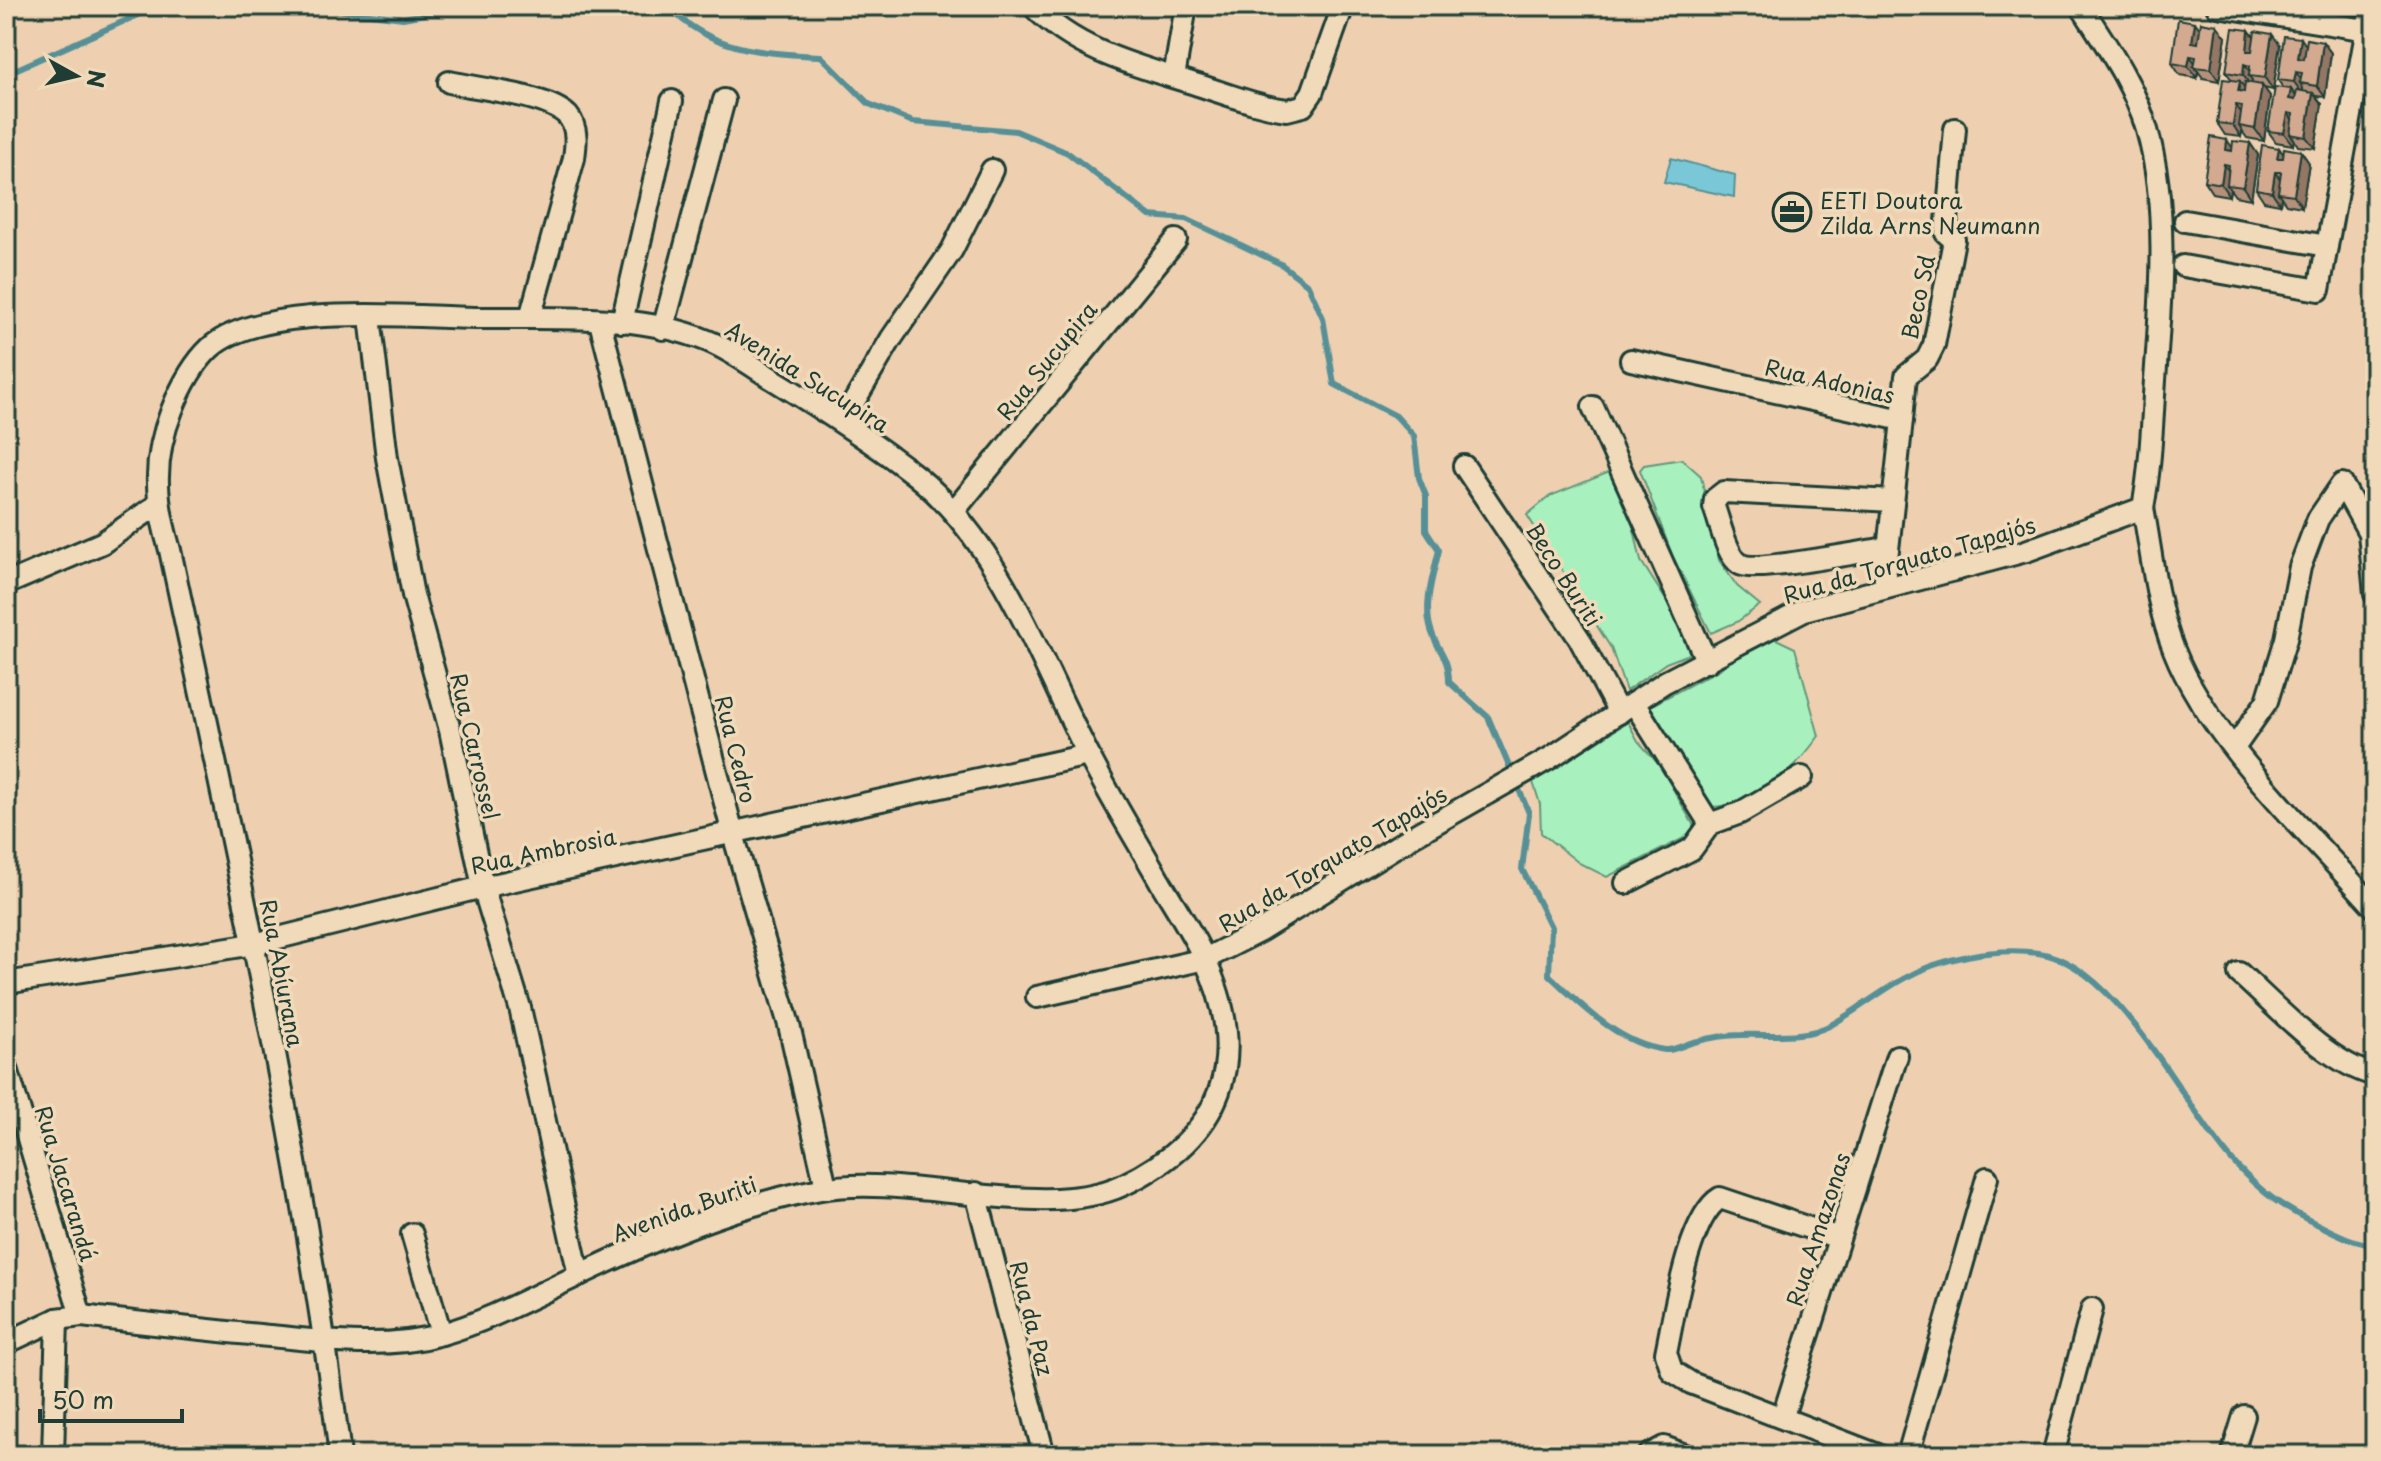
<svg xmlns="http://www.w3.org/2000/svg" width="2381" height="1461" font-family="'Playpen Sans',sans-serif">
<style>
.green{fill:#a8f1bf;stroke:#64977a;stroke-width:2}
.water{fill:#7ac8d7;stroke:#569096;stroke-width:2}
.lines{fill:none;stroke-linecap:round;stroke-linejoin:round}
.stream{stroke:#569096;stroke-width:6}
.minor-casing{stroke:#1f3d34;stroke-width:26}
.minor{stroke:#f0dab9;stroke-width:20}
.wall{fill:#b5917c;stroke:#1f3d34;stroke-width:2}
.shaded-wall{fill:#947665;stroke:#1f3d34;stroke-width:2}
.building{fill:#d3a990;stroke:#1f3d34;stroke-width:2}
.labels{text-anchor:middle;dominant-baseline:central;stroke-width:7;stroke-linejoin:round;paint-order:stroke}
.poi-label{font-size:22px;fill:#1f3d34;stroke:#f0dab9;text-anchor:start}
.street-label{font-size:22px;fill:#1f3d34;stroke:#f0dab9}
</style>
<rect width="100%" height="100%" fill="#eed0b1"/>
<filter id="ink" filterUnits="userSpaceOnUse"><feTurbulence type="fractalNoise" baseFrequency=".0125" numOctaves="2"/><feDisplacementMap in="SourceGraphic" scale="16" xChannelSelector="R" yChannelSelector="G"/><feConvolveMatrix kernelMatrix="1 2 1 2 8 2 1 2 1" color-interpolation-filters="sRGB"/></filter>
<g filter="url(#ink)">
<g class="green">
<path d="M1682,459L1701,476L1719,560L1737,586L1760,605L1737,622L1711,633L1673,557L1640,470L1644,465Z"/>
<path d="M1612,471L1632,520L1641,561L1671,608L1692,653L1666,663L1626,691L1611,648L1527,515L1550,496Z"/>
<path d="M1774,638L1795,648L1819,736C1792,773 1759,804 1712,807L1650,706L1720,669L1738,652Z"/>
<path d="M1628,722L1638,741L1660,766L1694,826L1686,837L1607,877L1579,863L1541,833L1540,804L1533,782Z"/>
</g>
<path class="water" d="M1671,158L1735,175L1734,197L1664,182Z"/>
<g class="lines">
<g class="stream">
<path d="M303,6L403,18L468,6"/>
<path d="M668,6C708,50 764,54 821,56L869,104L913,122L1016,131L1068,153L1150,216L1186,219L1281,264L1308,285L1323,318L1334,384L1396,416L1414,436L1419,478L1426,496V530L1439,550C1433,576 1423,604 1431,630C1438,652 1449,656 1449,682L1488,717L1529,813L1522,869L1551,927L1549,975C1580,1004 1620,1045 1665,1050C1674,1051 1685,1044 1694,1042C1709,1038 1726,1035 1742,1035C1771,1034 1805,1039 1831,1025C1856,1011 1878,993 1903,979C1940,958 1995,947 2038,953C2118,963 2184,1109 2236,1165C2262,1193 2284,1209 2319,1225C2337,1234 2354,1243 2375,1245"/>
<path d="M6,74L158,6"/>
</g>
<g class="minor-casing">
<g id="minor">
<path d="M1033,6C1077,52 1138,66 1198,85C1227,94 1256,106 1287,110L1303,106L1312,93L1343,6"/>
<path d="M2217,6L2367,30"/>
<path d="M1174,77L1186,6"/>
<path d="M449,82C479,89 548,95 568,116C578,128 576,144 574,158L530,318"/>
<path d="M2185,221L2327,246"/>
<path d="M2183,266L2319,290L2371,6"/>
<path d="M370,317L387,458L413,595L450,730L483,887L520,1008L579,1275"/>
<path d="M600,322L733,834L789,1025L826,1187"/>
<path d="M622,322L672,101"/>
<path d="M663,329L724,100"/>
<path d="M1631,360L1902,420L1884,587"/>
<path d="M1593,407L1707,662"/>
<path d="M1902,420L1906,376L1927,359L1934,345L1954,240L1946,233L1955,129"/>
<path d="M842,422L891,339L952,250L992,170"/>
<path d="M1464,466L1579,638L1619,713"/>
<path d="M2143,508C2152,555 2156,605 2174,650C2209,740 2311,835 2375,908"/>
<path d="M954,511L1176,240"/>
<path d="M1888,548C1864,551 1753,573 1740,564C1726,555 1720,522 1714,507L1715,499L1724,492L1893,501"/>
<path d="M6,584L102,543L157,505"/>
<path d="M1634,703L1710,824"/>
<path d="M2234,748L2267,701L2286,639L2300,567L2318,519L2342,484L2369,533L2375,594"/>
<path d="M1626,883L1692,849L1710,824L1740,813L1802,777"/>
<path d="M2239,973C2275,1005 2328,1064 2375,1075"/>
<path d="M6,983L254,944L483,887L1088,755"/>
<path d="M1037,997L1205,959L1260,931L1413,836L1550,758L1665,682L1804,610L2026,551L2143,508C2151,465 2152,423 2155,380C2161,299 2169,208 2147,130C2134,84 2106,45 2081,6"/>
<path d="M6,1065L81,1316"/>
<path d="M976,1193L1044,1455"/>
<path d="M412,1234L441,1334"/>
<path d="M1839,1238L1720,1198C1688,1217 1674,1316 1666,1353L1672,1371L1691,1383L1878,1455"/>
<path d="M6,1343L57,1319L81,1316C144,1323 206,1330 269,1336C325,1341 386,1350 442,1334C488,1321 532,1297 575,1277C652,1240 737,1204 821,1189C911,1173 1044,1222 1123,1185C1223,1137 1252,1059 1204,958C1192,932 1176,908 1161,883C1135,837 1106,791 1083,744C1036,651 998,541 915,475C869,439 820,408 771,378C751,365 730,350 708,341C639,312 552,319 478,318C410,317 261,302 210,348C192,365 181,387 172,410C152,460 155,500 170,550C234,850 302,1151 340,1455"/>
<path d="M1783,1416L1897,1056"/>
<path d="M53,1455L57,1319"/>
<path d="M1649,1455L1664,1447L1685,1455"/>
<path d="M1908,1455L1987,1178"/>
<path d="M2053,1455L2092,1309"/>
<path d="M2232,1455L2244,1416"/>
</g>
</g>
<use href="#minor" class="minor"/>
</g>
<g class="wall">
<path d="M2200,29L2226,37L2219,81L2203,78L2198,71L2197,78L2180,75L2172,63Z"/>
<path d="M2249,30L2254,38L2280,45L2273,90L2264,88L2270,96L2264,141L2247,138L2242,131L2241,137L2225,135L2217,123L2232,80L2226,72Z"/>
<path d="M2323,42L2331,53L2325,97L2316,96L2322,104L2315,148L2298,146L2294,139L2293,145L2276,142L2268,131L2283,88L2278,80L2306,45Z"/>
<path d="M2250,143L2258,155L2251,199L2235,196L2230,189L2229,196L2212,193L2204,181L2232,147Z"/>
<path d="M2279,148L2284,155L2301,151L2309,163L2302,207L2286,204L2281,197L2280,204L2264,201L2256,189Z"/>
</g>
<g class="shaded-wall">
<path d="M2195,22L2203,33L2200,53L2192,42Z"/>
<path d="M2217,25L2226,37L2219,81L2211,69Z"/>
<path d="M2249,30L2258,42L2255,62L2247,51Z"/>
<path d="M2272,34L2280,45L2273,90L2265,78Z"/>
<path d="M2301,38L2309,50L2306,70L2298,58Z"/>
<path d="M2323,42L2331,53L2325,97L2317,86Z"/>
<path d="M2190,56L2198,67H2194L2198,71L2197,78L2188,66Z"/>
<path d="M2244,64L2253,76H2249L2252,80L2251,86L2243,75Z"/>
<path d="M2296,72L2304,84L2300,83L2303,88V94L2294,82Z"/>
<path d="M2240,81L2248,93L2238,91Z"/>
<path d="M2262,85L2270,96L2264,141L2255,129Z"/>
<path d="M2291,89L2299,101L2289,99Z"/>
<path d="M2313,93L2322,104L2315,148L2306,137Z"/>
<path d="M2236,105L2244,117L2239,126L2242,131L2241,137L2233,125Z"/>
<path d="M2288,113L2296,125L2290,134L2294,139L2293,145L2284,133Z"/>
<path d="M2227,140L2235,151L2226,150Z"/>
<path d="M2250,143L2258,155L2251,199L2243,187Z"/>
<path d="M2279,148L2287,159L2277,158Z"/>
<path d="M2301,151L2309,163L2302,207L2294,195Z"/>
<path d="M2224,164L2232,176L2227,185L2230,189L2229,196L2221,184Z"/>
<path d="M2275,172L2283,183L2278,193L2281,197L2280,204L2272,192Z"/>
</g>
<g class="building">
<path d="M2178,19L2195,22L2192,42L2198,43L2201,22L2217,25L2211,69L2194,67L2196,57L2190,56L2188,66L2172,63Z"/>
<path d="M2233,28L2249,30L2247,51H2252L2255,31L2272,34L2265,78L2249,76L2250,66L2244,64L2243,75L2226,72Z"/>
<path d="M2284,36L2301,38L2298,58L2304,59L2307,39L2323,42L2317,86L2300,83L2302,73L2296,72L2294,82L2278,80Z"/>
<path d="M2223,79L2240,81L2238,91L2244,92L2245,82L2262,85L2255,129L2239,126L2242,106L2236,105L2233,125L2217,123Z"/>
<path d="M2275,87L2291,89L2289,99L2295,100L2297,90L2313,93L2306,137L2290,134L2293,114L2288,113L2284,133L2268,131Z"/>
<path d="M2211,137L2227,140L2226,150L2232,151L2233,141L2250,143L2243,187L2227,185L2229,165L2224,164L2221,184L2204,181Z"/>
<path d="M2262,145L2279,148L2277,158H2283L2284,148L2301,151L2294,195L2278,193L2281,172H2275L2272,192L2256,189Z"/>
</g>
</g>
<defs>
<g id="office-ring" transform="scale(2)"><circle r="9.5" fill="#f0dab9" stroke="#1f3d34" stroke-width="1.5"/><path d="M-6-3h4V-5.5h4V-3h4V5H-6ZM-1-4.5V-3h2v-1.5ZM-6 0V1H6V0Z" fill="#1f3d34"/></g>
</defs>
<g fill-rule="evenodd">
<use href="#office-ring" x="1792" y="212"/>
</g>
<g class="labels">
<g class="poi-label">
<text x="1820" y="199">EETI Doutora<tspan x="1820" dy="25">Zilda Arns Neumann</tspan></text>
</g>
<g class="street-label">
<text transform="translate(1917 297) rotate(-78)">Beco Sd</text>
<text transform="translate(1046 360) rotate(-51)">Rua Sucupira</text>
<text transform="translate(808 376) rotate(32)">Avenida Sucupira</text>
<text transform="translate(1830 380) rotate(13)">Rua Adonias</text>
<text transform="translate(1909 559) rotate(-16)">Rua da Torquato Tapajós</text>
<text transform="translate(1565 574) rotate(57)">Beco Buriti</text>
<text transform="translate(476 746) rotate(77)">Rua Carrossel</text>
<text transform="translate(737 749) rotate(76)">Rua Cedro</text>
<text transform="translate(543 850) rotate(-12)">Rua Ambrosia</text>
<text transform="translate(1332 858) rotate(-31)">Rua da Torquato Tapajós</text>
<text transform="translate(283 973) rotate(79)">Rua Abíurana</text>
<text transform="translate(67 1183) rotate(73)">Rua Jacarandá</text>
<text transform="translate(684 1208) rotate(-20)">Avenida Buriti</text>
<text transform="translate(1817 1229) rotate(-72)">Rua Amazonas</text>
<text transform="translate(1033 1318) rotate(76)">Rua da Paz</text>
</g>
</g>
<rect width="2381" height="1461" fill="none" stroke="#f0dab9" stroke-width="32"/>
<rect x="16" y="16" width="2349" height="1429" fill="none" stroke="#1f3d34" stroke-width="3" filter="url(#ink)"/>
<g transform="translate(76 76) rotate(98)" stroke="#f0dab9" stroke-width="6" paint-order="stroke">
<path d="M0-6L14 30L0 20L-14 30Z" fill="#1f3d34"/>
<text y="-12" font-size="22" font-weight="bold" text-anchor="middle" fill="#1f3d34">N</text>
</g>
<path d="M40 1409v12h142v-12" fill="none" stroke="#1f3d34" stroke-width="4"/>
<text x="52" y="1409" font-size="24" fill="#1f3d34" stroke="#f0dab9" stroke-width="6" paint-order="stroke">50 m</text>
</svg>
